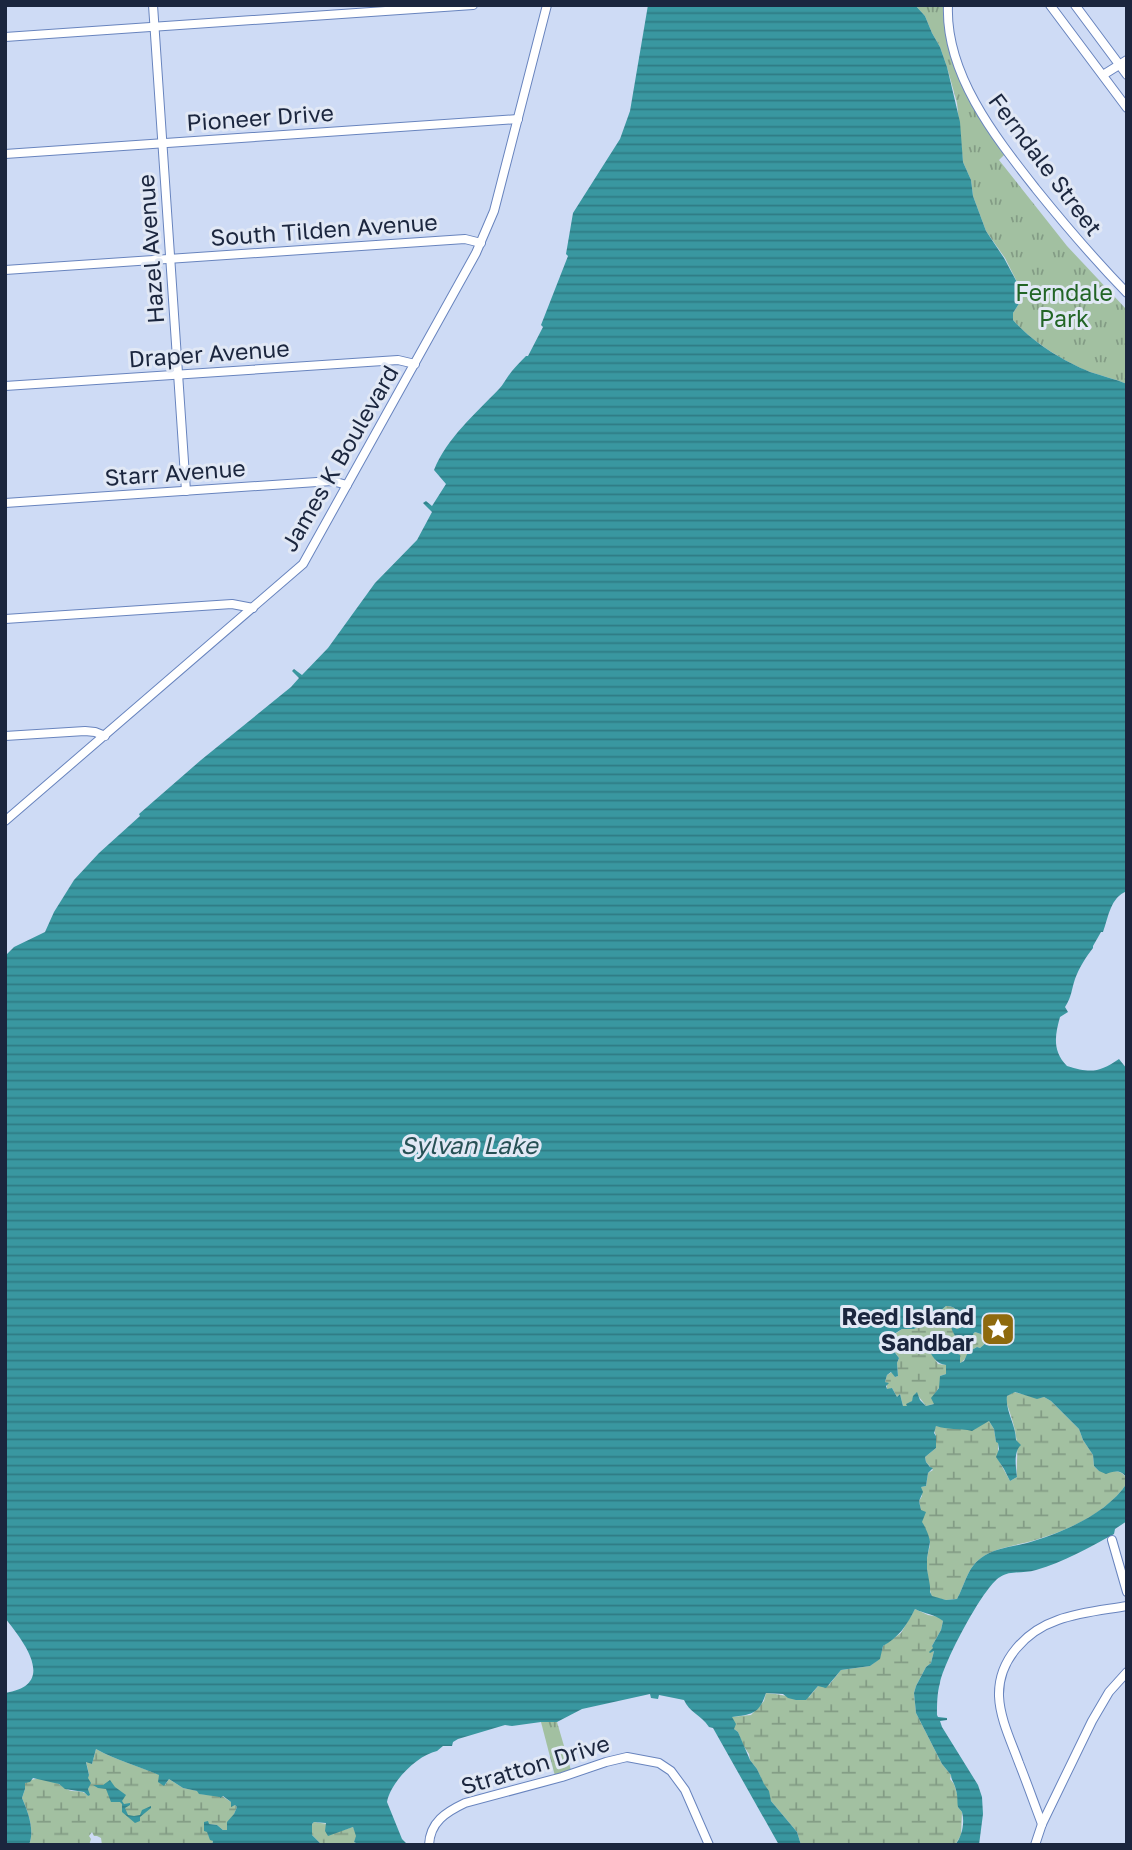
<svg xmlns="http://www.w3.org/2000/svg" width="1132" height="1850" font-family="'Golos Text',sans-serif">
<style>
.wetland{fill:url(#wetland-marsh)}
.park{fill:url(#park-tufts)}
.water{fill:url(#water-rules);fill-rule:evenodd}
.lines{fill:none;stroke-linecap:round;stroke-linejoin:round}
.street-casing{stroke:#6884be;stroke-width:10}
.street{stroke:#fff;stroke-width:8}
.labels{text-anchor:middle;dominant-baseline:central;stroke-width:6;stroke-linejoin:round;paint-order:stroke}
.street-label{font-size:23px;fill:#1b263e;stroke:#e1e8f5}
.park-label{font-size:23px;fill:#226526;stroke:#e1e8f5}
.poi-label{font-size:23px;font-weight:bold;fill:#1b263e;stroke:#e1e8f5;text-anchor:end}
.water-label{font-size:24px;font-style:italic;fill:#275155;stroke:#e1e8f5}
</style>
<defs>
<pattern id="wetland-marsh" width="20" height="14" patternUnits="userSpaceOnUse" patternTransform="scale(1.75)"><rect width="20" height="14" fill="#a2c0a1"/><path d="M1 5h8M5 5V1M11 12h8M15 12V8" fill="none" stroke="#839c85"/></pattern>
<pattern id="park-tufts" width="24" height="20" patternUnits="userSpaceOnUse" patternTransform="scale(1.75)"><rect width="24" height="20" fill="#a2c0a1"/><path d="M3 7l-1-3M5 7V3M7 7l1-3M15 17l-1-3M17 17v-4M19 17l1-3" fill="none" stroke="#839c85"/></pattern>
<pattern id="water-rules" width="6" height="5" patternUnits="userSpaceOnUse" patternTransform="scale(1.75)"><rect width="6" height="5" fill="#3997a0"/><path d="M0 2.5h6" fill="none" stroke="#2f7b84"/></pattern>
</defs>
<rect width="100%" height="100%" fill="#cedbf5"/>
<g class="wetland">
<path d="M946,1306C955,1305 963,1315 966,1323L965,1326L957,1329L951,1326L956,1338L957,1336C963,1335 968,1338 974,1339L973,1334L975,1332L981,1334L987,1342L980,1348L977,1347C966,1352 966,1361 960,1363L959,1353L953,1352L952,1344L947,1340L944,1342L946,1347L951,1350L949,1354H941L929,1350L938,1364L946,1365V1374L940,1376V1386L934,1395V1404L926,1406L916,1393L912,1401L907,1406H903L900,1394L897,1397L892,1388L887,1390V1383L885,1382L887,1375L892,1372L895,1377L898,1376L897,1363L899,1358L893,1349L895,1342L891,1337L902,1329H914L920,1326H924L923,1322L926,1323Z"/>
<path d="M1014,1392L1037,1398L1044,1397L1051,1401L1079,1429L1083,1440L1093,1455L1094,1466L1099,1471C1110,1471 1126,1468 1127,1483C1107,1514 1066,1531 1032,1541C1015,1546 996,1547 981,1558C967,1568 965,1585 957,1599L946,1600L932,1597C929,1589 926,1568 927,1559C927,1554 930,1548 930,1543C929,1536 924,1529 922,1523C921,1516 921,1508 919,1501L922,1496L921,1487L926,1486L928,1473L933,1470L926,1462L925,1457L936,1448V1436L934,1430L936,1426L964,1429L989,1421L994,1429L996,1442H998V1459L1010,1481L1017,1477C1016,1467 1018,1457 1017,1447C1017,1432 1011,1416 1006,1401L1007,1396Z"/>
<path d="M915,1609L928,1615L939,1617L943,1621L941,1630L932,1646L934,1648L932,1652L934,1651L931,1663L926,1667L916,1686L914,1693L916,1713L942,1764L951,1775L950,1779L954,1784L959,1800L958,1807L962,1812L961,1835L955,1845H801L797,1832L771,1801L757,1769L750,1760L749,1754L743,1745L738,1732L734,1729L731,1717L751,1715L764,1701L766,1693C782,1694 792,1699 809,1697L818,1686L829,1685L841,1670L870,1666L879,1659L883,1646L901,1633Z"/>
<path d="M96,1749C116,1760 138,1766 160,1775L165,1785L169,1779L183,1788L198,1791L200,1794L222,1796L231,1802V1806L235,1805L237,1807L227,1831L223,1830L217,1825L209,1824C207,1832 207,1836 213,1841L212,1845H102L101,1838L97,1836H94L92,1832L89,1836L91,1839L89,1845H29C35,1830 28,1812 22,1798L25,1789V1783C34,1777 47,1778 57,1783C63,1786 66,1790 72,1791C80,1792 82,1790 88,1796L89,1794L88,1789L89,1786L87,1777L89,1775L86,1761L92,1764Z"/>
<path d="M314,1822L327,1824L334,1833L353,1827L357,1836L354,1842L360,1845H322L312,1835V1824Z"/>
</g>
<g class="park">
<path d="M915,5H943C945,67 972,105 1005,154L999,160L1067,246L1127,310V384C1115,379 1102,376 1090,372C1064,362 1031,341 1013,320V313L1020,302L1021,290L1005,258L986,231L973,196L971,180L963,162L957,103L947,67L940,47L932,33L925,16Z"/>
<path d="M541,1722H557L571,1770L555,1776Z"/>
</g>
<g class="water">
<path d="M648,5H915L925,16L932,33L940,47L947,67L960,122L963,162L971,180L973,196L986,231L1004,258L1021,290L1020,302L1013,313V320C1032,342 1063,361 1090,372C1102,376 1115,379 1127,384V891C1110,898 1109,916 1103,932H1101L1093,946V948C1086,957 1079,968 1075,979C1071,991 1072,996 1065,1007L1068,1012L1060,1017C1055,1035 1052,1051 1067,1066C1090,1073 1099,1073 1119,1059L1127,1069V1481C1125,1470 1115,1470 1106,1474L1099,1471L1094,1466L1093,1455L1083,1440L1079,1429L1051,1401L1044,1397L1037,1399L1015,1392L1007,1396C1005,1411 1016,1425 1016,1440L1021,1445C1013,1452 1016,1467 1017,1477L1010,1481L1004,1469L996,1457L999,1449L998,1443L996,1442L994,1429L989,1421L972,1431C960,1428 947,1430 936,1426L934,1433L936,1436V1448L925,1457L926,1462L930,1467L933,1468L928,1473L926,1486L921,1487L923,1492L919,1501L921,1510L926,1512L922,1522C925,1526 930,1538 930,1542L927,1558V1569L930,1586V1592L932,1596L946,1600L957,1599C965,1585 967,1568 981,1558C994,1548 1011,1547 1027,1543C1062,1533 1107,1514 1127,1483V1521L1115,1529L1114,1534C1088,1548 1064,1562 1036,1570C1024,1574 1011,1570 1000,1577C983,1587 944,1662 940,1683C937,1693 937,1705 937,1715L938,1717L947,1718V1720L940,1721L942,1727L978,1785L982,1797L983,1814L979,1845H955C962,1837 965,1823 962,1812C961,1810 959,1809 958,1807C957,1802 958,1796 956,1790C955,1784 951,1780 951,1775L942,1764L916,1713L914,1693L916,1686L926,1667L931,1663L934,1651L930,1653L929,1652L933,1648L932,1646L941,1630L943,1621C935,1614 925,1614 915,1609C907,1625 899,1637 883,1646L880,1659L870,1666L841,1670L826,1688L818,1686L806,1700H796L788,1698L783,1694L766,1693C759,1714 753,1714 732,1717L736,1724L734,1729L738,1732L750,1760L757,1769L764,1784L769,1791L771,1801L797,1832L801,1845H779L713,1728L709,1727C700,1714 689,1712 684,1700L659,1695L658,1699L651,1698L650,1694L582,1709L557,1722H541L512,1726L505,1725L458,1739L453,1742L452,1746H443L437,1751C418,1755 391,1781 387,1802L402,1839L408,1845H360L354,1842L356,1836L353,1827L328,1836L325,1831L326,1823L314,1822L312,1824V1835L322,1845H212L213,1841L210,1840L207,1832L204,1831V1822L208,1821L209,1824L217,1825L223,1830H227V1822L234,1814L237,1807L235,1805L231,1807V1802L223,1796L220,1798V1797L199,1794L197,1791L183,1788L169,1779L164,1786L158,1782L159,1775C138,1766 116,1760 96,1749L92,1764L86,1762L89,1775L88,1778L91,1783L88,1789L90,1795L88,1796L84,1792L65,1789L59,1784L33,1778L30,1782L25,1783V1789L22,1798C28,1812 35,1830 29,1845H5V1693C58,1685 24,1642 5,1618V956L14,947L45,932L54,912L74,880L99,853L140,816L139,814L201,760L291,687L299,678L292,671L294,669L302,675L328,648L375,583L417,540L432,512L423,503L426,501L432,506L446,484L434,470C447,438 475,414 499,389C504,384 507,377 512,371C516,366 520,362 526,356H528L543,327L541,325L568,256L566,254L573,213L620,139L630,111ZM946,1306C957,1305 961,1316 966,1323L965,1326L957,1329L953,1327L954,1325L951,1326L952,1330L956,1338L957,1336L961,1335L965,1339H975L973,1334L975,1332L981,1334L987,1342L980,1348L977,1347L968,1352L964,1361L960,1363V1355L953,1351L950,1338L944,1339L946,1347L951,1350L948,1354H941L932,1348L928,1347C931,1355 936,1364 946,1365V1374L940,1376L939,1388L931,1398L934,1404L926,1406L920,1400L917,1392L913,1396L912,1401L906,1404L907,1406H903L900,1394L897,1397L892,1388L887,1389L886,1386L889,1383L885,1382L887,1375L891,1372L895,1377L898,1376L897,1363L899,1358L893,1350L895,1342L891,1336L902,1329H914L920,1326H924L923,1322C930,1322 932,1314 940,1314V1311Z"/>
<path d="M110,1780L115,1787L126,1795L122,1801L124,1804L130,1803V1805L125,1808L128,1815L134,1816L140,1815L142,1810L151,1806V1808L140,1817V1821L135,1823L122,1812V1804L120,1802H111L106,1789L98,1788L93,1785H103Z"/>
</g>
<g class="lines">
<g class="street-casing">
<g id="street">
<path d="M153,5L186,491"/>
<path d="M948,5C945,74 996,138 1036,189C1065,225 1095,260 1127,293"/>
<path d="M1050,5L1127,108"/>
<path d="M1075,5L1127,75"/>
<path d="M5,37L473,5"/>
<path d="M1103,75L1127,60"/>
<path d="M5,154L518,119"/>
<path d="M5,270L465,239L481,243"/>
<path d="M5,386L398,360L415,364"/>
<path d="M5,503L332,481L347,485"/>
<path d="M5,619L232,604L253,608"/>
<path d="M5,736L85,731L95,732L105,736"/>
<path d="M5,821L303,564L476,253L494,211L547,5"/>
<path d="M1112,1540L1127,1592"/>
<path d="M1042,1824C1034,1803 1027,1783 1019,1763C1011,1741 1000,1719 999,1696C998,1660 1026,1631 1058,1620C1080,1612 1104,1610 1127,1606"/>
<path d="M429,1845C430,1822 446,1812 465,1803L562,1777L606,1762L627,1757L659,1763L671,1771L685,1790L709,1845"/>
<path d="M1035,1845L1042,1824L1092,1721L1109,1692L1127,1672"/>
</g>
</g>
<use href="#street" class="street"/>
</g>
<defs>
<g id="sight-square" transform="scale(1.75)"><rect x="-9" y="-9" width="18" height="18" rx="4" fill="#8e6a0e" stroke="#e1e8f5"/><path d="M0-6L1.8-2.2L6-1.7L2.9 1.2L3.7 5.4L0 3.3L-3.7 5.4L-2.9 1.2L-6-1.7L-1.8-2.2Z" fill="#fff"/></g>
</defs>
<g fill-rule="evenodd">
<use href="#sight-square" x="998" y="1329"/>
</g>
<g class="labels">
<g class="street-label">
<text transform="translate(260 117) rotate(-4)">Pioneer Drive</text>
<text transform="translate(1046 164) rotate(53)">Ferndale Street</text>
<text transform="translate(324 229) rotate(-4)">South Tilden Avenue</text>
<text transform="translate(150 249) rotate(-94)">Hazel Avenue</text>
<text transform="translate(209 353) rotate(-4)">Draper Avenue</text>
<text transform="translate(339 458) rotate(-60)">James K Boulevard</text>
<text transform="translate(175 472) rotate(-4)">Starr Avenue</text>
<text transform="translate(535 1764) rotate(-17)">Stratton Drive</text>
</g>
<g class="park-label">
<text x="1064" y="292">Ferndale<tspan x="1064" dy="26">Park</tspan></text>
</g>
<g class="poi-label">
<text x="974" y="1316">Reed Island<tspan x="974" dy="26">Sandbar</tspan></text>
</g>
<g class="water-label">
<text x="469" y="1144">Sylvan Lake</text>
</g>
</g>
<rect width="1132" height="1850" fill="none" stroke="#1b263e" stroke-width="14"/>
</svg>
